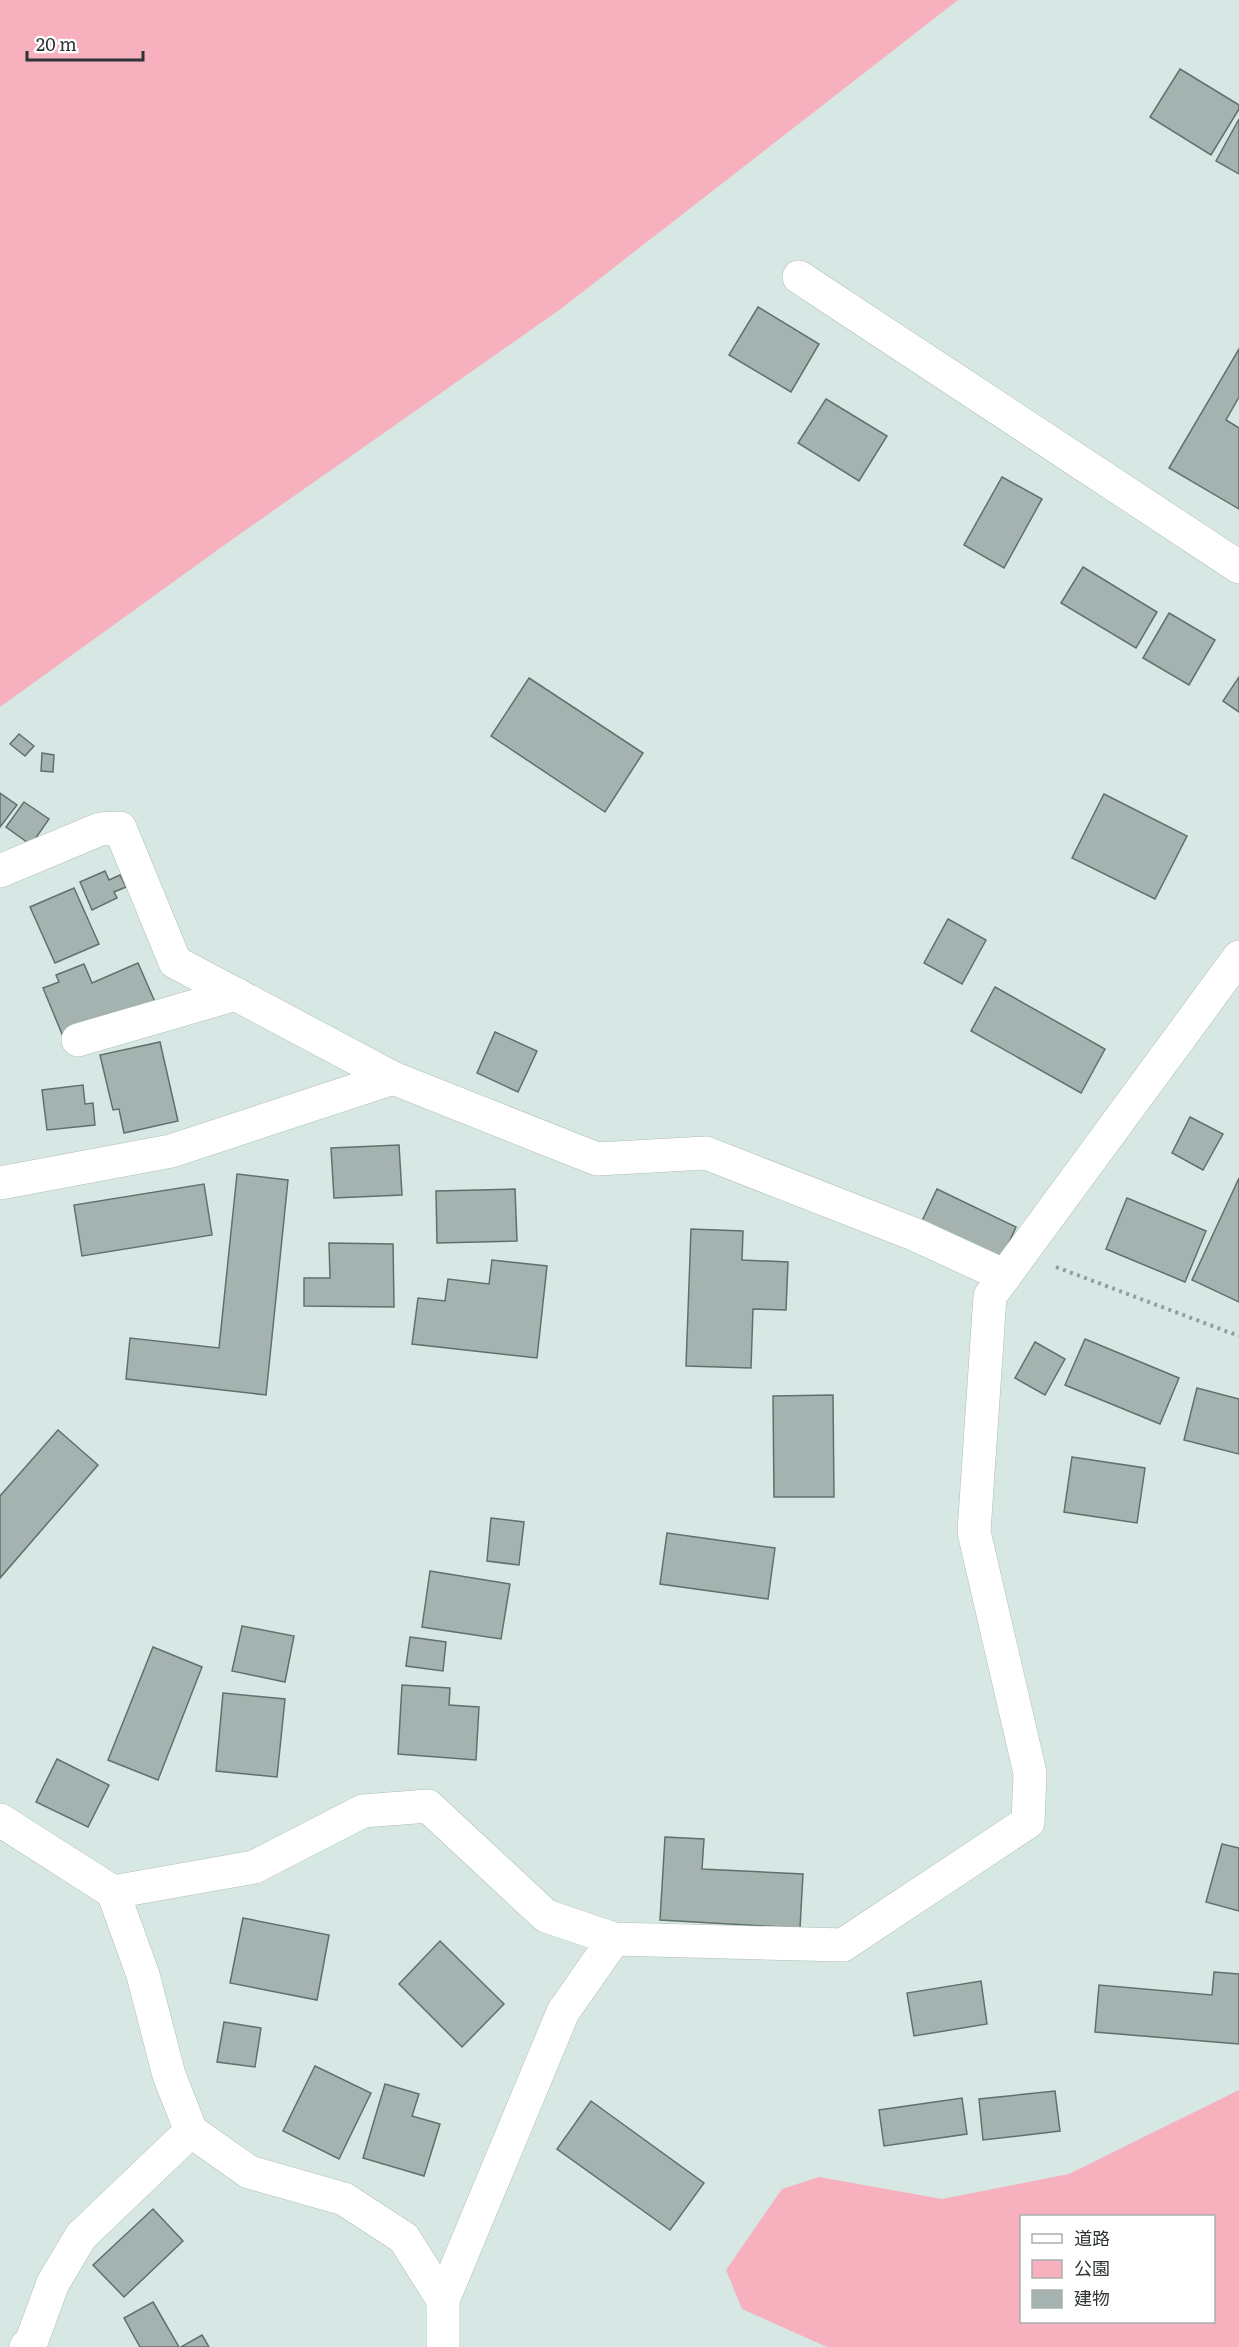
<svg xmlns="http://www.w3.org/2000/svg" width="1239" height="2347" font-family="Literata,'Noto Sans JP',serif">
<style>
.green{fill:#f6b0be;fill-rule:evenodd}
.building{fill:#a4b3b0;stroke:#62706d;stroke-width:1.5}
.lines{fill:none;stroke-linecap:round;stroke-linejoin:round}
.minor-casing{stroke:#afbebb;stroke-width:34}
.tertiary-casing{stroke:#afbebb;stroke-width:34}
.path{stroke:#939e9c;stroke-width:4;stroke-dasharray:3 4.5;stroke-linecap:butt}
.minor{stroke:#fff;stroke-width:33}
.tertiary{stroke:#fff;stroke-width:33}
</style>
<rect width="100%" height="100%" fill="#d7e7e4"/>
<g class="green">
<path d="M0,0H958L562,308L230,541L0,707Z"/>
<path d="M1239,2090V2347H827L742,2309L726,2270L782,2189L819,2177L942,2199L1069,2174ZM1214,2216V2322H1022V2216Z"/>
</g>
<g class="building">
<path d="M1180,69L1239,105V109L1211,155L1150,117Z"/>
<path d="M1239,119V174L1216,161Z"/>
<path d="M758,307L819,344L791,392L729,355Z"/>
<path d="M1239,349V397L1226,420L1239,428V509L1169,468Z"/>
<path d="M826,399L887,436L859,481L798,443Z"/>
<path d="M1002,477L1042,499L1004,568L964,545Z"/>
<path d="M1083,567L1157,612L1136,648L1061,603Z"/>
<path d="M1169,613L1215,640L1189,685L1143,658Z"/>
<path d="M1239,677V712L1223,701Z"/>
<path d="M529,678L643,753L605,812L491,736Z"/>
<path d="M19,734L34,746L25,756L10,744Z"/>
<path d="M42,753L54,755L53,772L41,771Z"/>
<path d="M0,793L17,805L0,827Z"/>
<path d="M1104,794L1187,836L1155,899L1072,858Z"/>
<path d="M24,802L49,819L31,845L6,827Z"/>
<path d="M105,871L109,880L120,875L126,887L114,892L117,898L92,910L80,882Z"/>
<path d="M74,888L99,944L55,963L30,907Z"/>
<path d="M948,919L986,940L962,984L924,963Z"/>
<path d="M138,963L155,1002L106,1015L62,1034L43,988L59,982L56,975L84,964L92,983Z"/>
<path d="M995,987L1105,1049L1081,1093L971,1031Z"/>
<path d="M495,1032L537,1051L518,1092L477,1073Z"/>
<path d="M160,1042L178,1121L124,1133L119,1109L113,1110L100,1055Z"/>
<path d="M83,1085L85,1104L93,1103L95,1125L47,1130L42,1090Z"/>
<path d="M1190,1117L1223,1134L1203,1170L1172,1153Z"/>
<path d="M399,1145L402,1195L334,1198L331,1148Z"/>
<path d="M237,1174L288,1180L266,1395L126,1379L130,1338L219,1348Z"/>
<path d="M1239,1178V1302L1192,1280Z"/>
<path d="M204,1184L212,1235L82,1256L74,1205Z"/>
<path d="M515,1189L517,1241L437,1243L436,1191Z"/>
<path d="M937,1189L1016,1227L1002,1258L922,1221Z"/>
<path d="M1127,1198L1206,1231L1185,1282L1106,1249Z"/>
<path d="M691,1229L743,1231L742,1260L788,1262L786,1310L753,1309L751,1368L686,1366Z"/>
<path d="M329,1243L393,1244L394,1307L304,1306V1278H330Z"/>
<path d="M492,1260L547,1266L537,1358L412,1344L418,1298L445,1301L448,1279L489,1284Z"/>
<path d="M1085,1339L1179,1378L1160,1424L1065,1385Z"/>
<path d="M1035,1342L1065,1359L1045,1395L1015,1378Z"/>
<path d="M1197,1388L1239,1399V1454L1184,1440Z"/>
<path d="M833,1395L834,1497H774L773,1396Z"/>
<path d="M58,1430L98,1465L0,1578V1496Z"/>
<path d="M1072,1457L1145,1468L1137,1523L1064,1512Z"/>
<path d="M491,1518L524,1522L519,1565L487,1561Z"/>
<path d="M667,1533L775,1548L768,1599L660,1584Z"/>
<path d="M430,1571L510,1584L501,1639L422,1627Z"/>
<path d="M242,1626L294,1636L285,1682L232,1671Z"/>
<path d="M410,1637L446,1642L443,1671L406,1666Z"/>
<path d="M153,1647L202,1667L158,1780L108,1760Z"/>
<path d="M402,1685L450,1688L449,1705L479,1707L476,1760L398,1754Z"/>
<path d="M223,1693L285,1699L277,1777L216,1771Z"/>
<path d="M57,1759L109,1785L88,1827L36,1802Z"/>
<path d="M665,1837L704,1839L702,1869L803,1874L800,1928L660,1920Z"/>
<path d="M1222,1844L1239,1848V1911L1206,1902Z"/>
<path d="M243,1918L329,1935L317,2000L230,1983Z"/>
<path d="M440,1941L504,2004L462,2047L399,1984Z"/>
<path d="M1214,1972L1239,1974V2044L1095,2032L1099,1985L1212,1995Z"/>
<path d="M981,1981L987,2024L914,2036L907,1993Z"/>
<path d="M224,2022L261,2028L255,2067L217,2062Z"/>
<path d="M315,2066L371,2093L339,2159L283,2131Z"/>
<path d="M385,2084L419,2094L412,2116L440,2124L424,2176L363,2158Z"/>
<path d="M1055,2091L1060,2131L983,2140L979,2099Z"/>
<path d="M962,2098L967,2134L884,2146L879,2110Z"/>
<path d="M591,2101L704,2183L670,2230L557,2149Z"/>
<path d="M153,2209L183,2241L124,2297L93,2265Z"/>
<path d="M153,2302L179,2347H140L124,2318Z"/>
<path d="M202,2335L209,2347H181Z"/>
</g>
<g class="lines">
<g class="minor-casing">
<g id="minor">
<path d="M799,277L1239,567"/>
<path d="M0,871L100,829L120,828L175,962L393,1078"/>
<path d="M78,1040L236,994"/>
<path d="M0,1183L171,1151L393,1078L597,1159L706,1153L916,1235L1005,1276"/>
<path d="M113,1892L254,1867L363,1811L428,1806L546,1916L614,1939L843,1945L1028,1822L1030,1773L974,1532L990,1296L1239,957"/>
<path d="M443,2300L563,2012L614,1939"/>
<path d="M26,2347L32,2340L53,2283L81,2236L191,2131"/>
</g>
</g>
<g class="tertiary-casing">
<path id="tertiary" d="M0,1820L113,1892L143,1975L169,2075L191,2131L249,2172L344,2199L404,2238L443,2300V2347"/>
</g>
<path class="path" d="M1056,1267L1239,1336"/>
<use href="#minor" class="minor"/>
<use href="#tertiary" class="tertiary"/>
</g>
<rect x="1020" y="2215" width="195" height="108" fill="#ffffff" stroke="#acaeae" stroke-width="1.5"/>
<rect x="1032" y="2234" width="30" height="9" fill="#ffffff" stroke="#acaeae" stroke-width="1.5"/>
<text x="1074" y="2245" font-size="18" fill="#2f3534">道路</text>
<rect x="1032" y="2260" width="30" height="18" fill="#f6b0be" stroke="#acaeae" stroke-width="1.5"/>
<text x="1074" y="2275" font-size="18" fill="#2f3534">公園</text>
<rect x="1032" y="2290" width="30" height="18" fill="#a4b3b0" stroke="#acaeae" stroke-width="1.5"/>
<text x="1074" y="2305" font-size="18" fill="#2f3534">建物</text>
<path d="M27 51v9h116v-9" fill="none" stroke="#2f3534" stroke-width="3"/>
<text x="36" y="51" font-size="18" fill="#2f3534" stroke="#ffffff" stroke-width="4.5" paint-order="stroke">20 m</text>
</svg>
